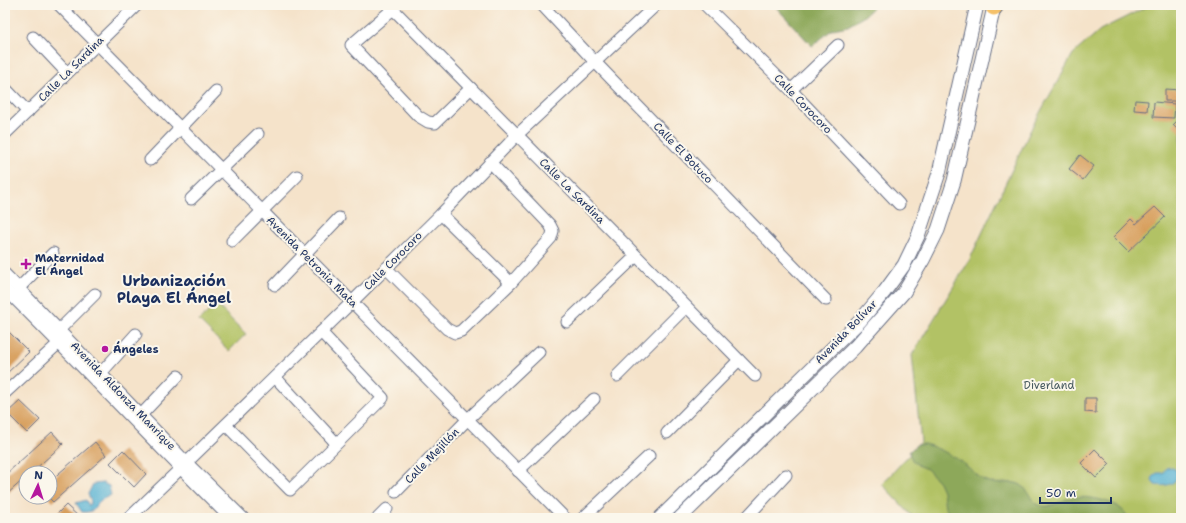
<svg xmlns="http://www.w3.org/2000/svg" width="1186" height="523" font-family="'Shantell Sans',sans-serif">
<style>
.green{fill:#b2c265;stroke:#667862}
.forest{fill:#8da85a;stroke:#546c5c}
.water{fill:#54b1d2;stroke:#387098}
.building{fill:#d79d5a}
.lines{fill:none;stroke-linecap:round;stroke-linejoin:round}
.minor-casing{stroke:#676e84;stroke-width:13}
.tertiary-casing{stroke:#676e84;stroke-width:15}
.primary-casing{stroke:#676e84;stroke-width:19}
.minor{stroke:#fff;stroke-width:11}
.tertiary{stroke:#fff;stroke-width:13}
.primary{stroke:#f5c16b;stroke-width:17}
.poi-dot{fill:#b5179e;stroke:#fbf7ec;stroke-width:1.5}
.labels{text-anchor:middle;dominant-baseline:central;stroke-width:4;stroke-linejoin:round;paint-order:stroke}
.street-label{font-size:11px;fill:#1b2f5e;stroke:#fbf7ec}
.poi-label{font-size:11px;font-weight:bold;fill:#1b2f5e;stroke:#fbf7ec;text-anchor:start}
.park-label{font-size:11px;fill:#485b60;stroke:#fbf7ec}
.district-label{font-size:15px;font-weight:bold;fill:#1b2f5e;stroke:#fbf7ec}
</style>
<rect width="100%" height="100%" fill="#fbf7ec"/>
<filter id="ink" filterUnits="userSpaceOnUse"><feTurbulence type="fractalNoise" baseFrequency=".025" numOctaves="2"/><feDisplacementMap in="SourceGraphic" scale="8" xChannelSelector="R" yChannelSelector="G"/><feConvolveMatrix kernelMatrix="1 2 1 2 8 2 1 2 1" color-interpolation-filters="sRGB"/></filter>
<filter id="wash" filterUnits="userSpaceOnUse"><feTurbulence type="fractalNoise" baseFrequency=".012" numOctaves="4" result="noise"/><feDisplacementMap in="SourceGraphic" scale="16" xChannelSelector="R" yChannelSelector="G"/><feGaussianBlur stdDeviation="0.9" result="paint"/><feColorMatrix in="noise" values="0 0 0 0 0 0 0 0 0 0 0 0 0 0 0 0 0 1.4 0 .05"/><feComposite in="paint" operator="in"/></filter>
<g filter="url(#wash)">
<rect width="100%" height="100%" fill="#f5e3ca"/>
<g class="green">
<path d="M1150,5H1181V518H914L882,484L921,442L912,355L969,261L1033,125L1073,54L1100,30Z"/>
<path d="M216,304L246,334L229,351L199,321Z"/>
</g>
<g class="forest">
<path d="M774,5H876L863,17L848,26L833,29L812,46Z"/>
<path d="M924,444C937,447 951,455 962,462C970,468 977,477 986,481C999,487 1011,479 1021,485C1030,491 1030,503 1042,506C1053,508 1061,500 1071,498C1087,495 1122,501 1128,518H953L945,508L943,491L939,482L927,469L919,466L912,460L909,452L916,445Z"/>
</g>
<g class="water">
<path d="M1171,467L1176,470C1180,484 1167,487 1155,485L1152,481L1153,476L1157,473H1163L1166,468Z"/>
<path d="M103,483L109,486L111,495C108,497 104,498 101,500C93,507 96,513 82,512L76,503L86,500L89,506L91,502L88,494L93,484Z"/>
</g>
<g id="blocks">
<g class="building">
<path d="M1165,89L1181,90V108L1174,101H1165Z"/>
<path d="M1135,100L1148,101L1147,111L1134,110Z"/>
<path d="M1154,102L1175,104L1174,118L1153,117Z"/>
<path d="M1181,117V133L1173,125Z"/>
<path d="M1080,155L1094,166L1083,180L1069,169Z"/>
<path d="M1155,207L1165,217L1128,252L1113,237L1131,219L1136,224Z"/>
<path d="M5,328L29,352L5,375Z"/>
<path d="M1085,398H1096V413L1085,412Z"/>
<path d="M20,401L40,420L27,433L7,413Z"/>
<path d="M52,432L63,444L31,473H26V477L5,496V475Z"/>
<path d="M95,442L106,455L53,502L48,497H50V481Z"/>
<path d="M1095,449L1110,464L1096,478L1081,463Z"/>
<path d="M123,450L146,474L134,487L110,463Z"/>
<path d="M66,505L80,518H53Z"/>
</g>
</g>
</g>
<g filter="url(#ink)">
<use href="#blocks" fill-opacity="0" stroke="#676e84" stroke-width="1"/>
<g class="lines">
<g class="minor-casing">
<g id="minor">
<path d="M59,5L565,518"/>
<path d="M389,5L755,376"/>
<path d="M542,5L595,62L826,300"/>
<path d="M705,5L791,90L899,204"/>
<path d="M393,9L351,45L418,116L428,122L435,123L471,88"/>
<path d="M33,37L67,73"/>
<path d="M5,88L28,112"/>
<path d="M791,90L838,45"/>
<path d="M5,134L137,5"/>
<path d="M150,160L216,91"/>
<path d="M191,199L258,134"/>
<path d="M441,214L511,283"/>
<path d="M232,241L297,176"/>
<path d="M386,268L447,329L455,333L461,331L511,283L551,238L553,231L550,225L490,162"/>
<path d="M5,274L187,463L243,518"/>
<path d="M275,285L339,218"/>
<path d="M19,288L53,253"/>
<path d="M5,289C81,364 154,443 230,518"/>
<path d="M567,322L636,256"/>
<path d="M59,330L95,294"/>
<path d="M101,373L136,334"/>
<path d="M617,376L686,307"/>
<path d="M275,377L336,443"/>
<path d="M5,393L59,343"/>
<path d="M141,415L178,376"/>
<path d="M226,425L290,490L383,398L321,332"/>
<path d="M667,433L739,360"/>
<path d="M518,471L594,399"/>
<path d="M396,492L467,420L539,352"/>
<path d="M129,518L180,469L352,302L441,214L517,135L656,5"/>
<path d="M378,518L387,509"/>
<path d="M583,518L649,456"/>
<path d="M746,518L786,475"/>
</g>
</g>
<g class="tertiary-casing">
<g id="tertiary">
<path d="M660,518L779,400L860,321L885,291L904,265L918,236L939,173L977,5"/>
<path d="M680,518L855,347L904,292L923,260L938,230L954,181L994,7"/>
</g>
</g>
<g class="primary-casing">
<path id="primary" d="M994,7L995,5"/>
</g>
<use href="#minor" class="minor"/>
<use href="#tertiary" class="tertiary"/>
<use href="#primary" class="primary"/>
</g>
</g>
<g class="poi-dot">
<path d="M24 258h4v4h4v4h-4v4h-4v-4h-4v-4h4z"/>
<circle cx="105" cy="349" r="4"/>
</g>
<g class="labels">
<g class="street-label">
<text transform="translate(71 69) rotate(-45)">Calle La Sardina</text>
<text transform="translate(803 104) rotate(46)">Calle Corocoro</text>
<text transform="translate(683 153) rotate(46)">Calle El Botuco</text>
<text transform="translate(572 191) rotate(45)">Calle La Sardina</text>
<text transform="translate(393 261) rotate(-45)">Calle Corocoro</text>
<text transform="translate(312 262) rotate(45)">Avenida Petronia Mata</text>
<text transform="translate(846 332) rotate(-46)">Avenida Bolívar</text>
<text transform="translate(123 396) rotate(46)">Avenida Aldonza Manrique</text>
<text transform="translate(432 456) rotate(-46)">Calle Mejillón</text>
</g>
<g class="poi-label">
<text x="35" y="258">Maternidad<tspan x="35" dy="13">El Ángel</tspan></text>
<text x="113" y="349">Ángeles</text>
</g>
<g class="park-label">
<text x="1049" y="385">Diverland</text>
</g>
<g class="district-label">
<text x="174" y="281">Urbanización<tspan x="174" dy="17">Playa El Ángel</tspan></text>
</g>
</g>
<rect width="1186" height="523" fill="none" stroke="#fbf7ec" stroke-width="20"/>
<g transform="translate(38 485) rotate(4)"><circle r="19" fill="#fbf7ec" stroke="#a1a7b3"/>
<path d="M0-3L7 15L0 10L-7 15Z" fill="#b5179e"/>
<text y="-6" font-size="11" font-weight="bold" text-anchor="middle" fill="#1b2f5e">N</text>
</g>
<path d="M1040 497v6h71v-6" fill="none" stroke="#1b2f5e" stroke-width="2"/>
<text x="1046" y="497" font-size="12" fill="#1b2f5e" stroke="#fbf7ec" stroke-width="3" paint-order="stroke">50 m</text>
</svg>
